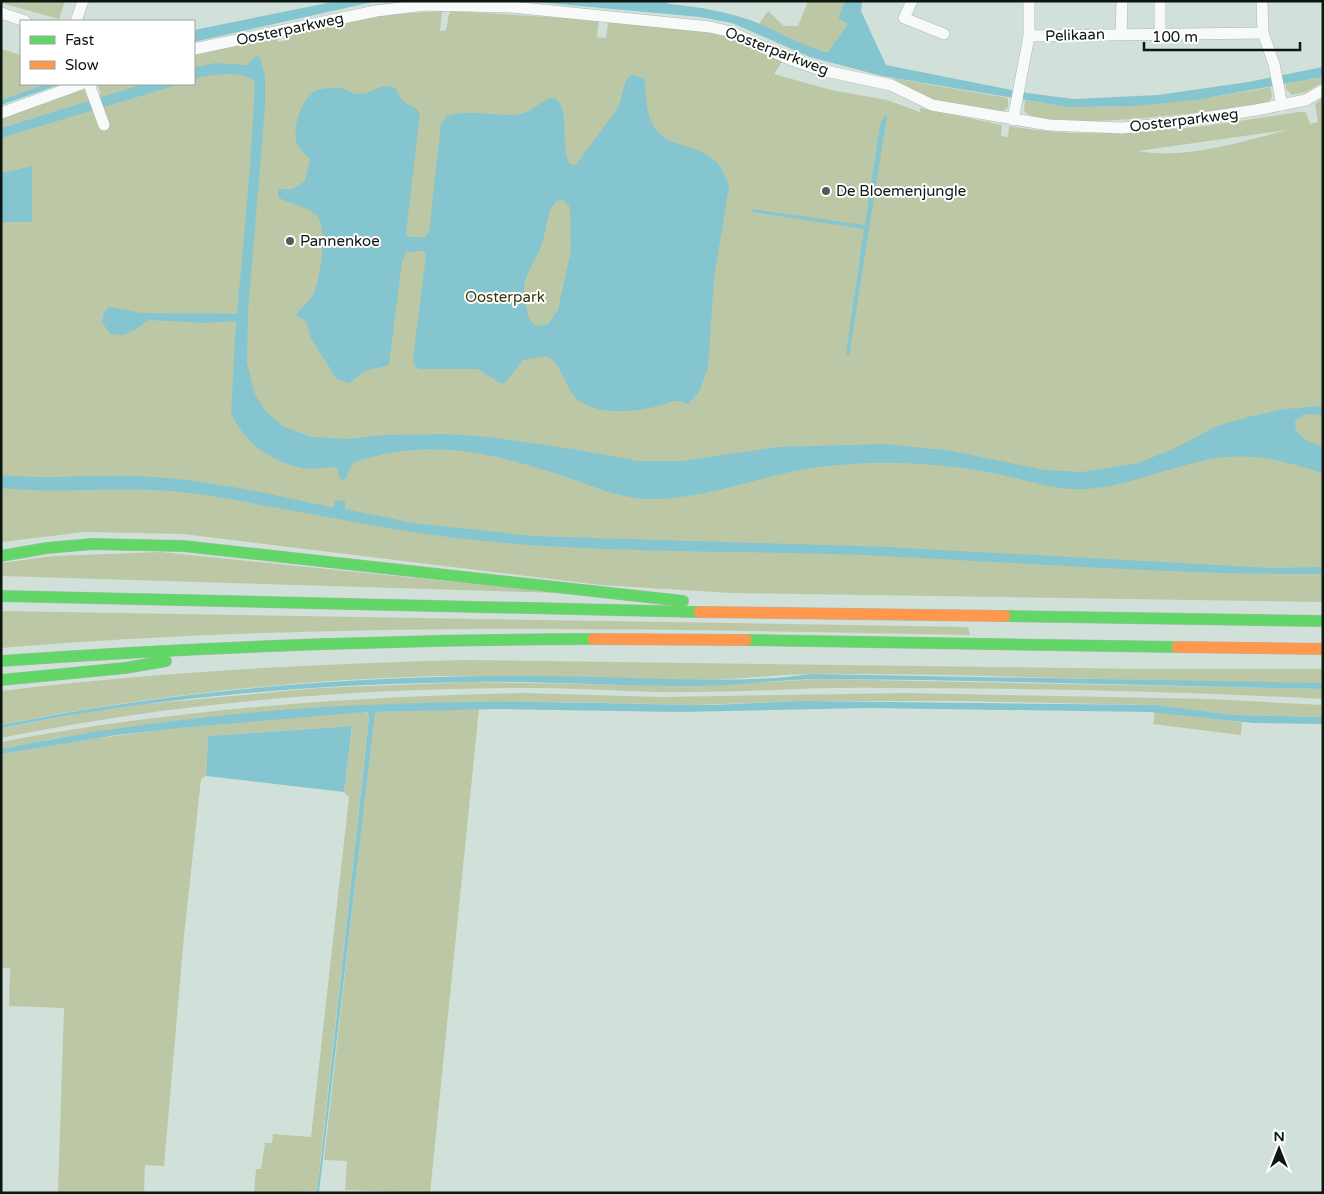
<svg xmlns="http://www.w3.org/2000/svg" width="1324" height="1194" font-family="'Varela Round',sans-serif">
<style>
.green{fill:#bcc8a5;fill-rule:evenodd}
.water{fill:#85c5d0;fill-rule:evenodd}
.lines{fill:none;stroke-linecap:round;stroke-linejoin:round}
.street-casing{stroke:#abb8b1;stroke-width:12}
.fast-casing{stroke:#abb8b1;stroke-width:12}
.slow-casing{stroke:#abb8b1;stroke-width:12}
.street{stroke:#f8faf9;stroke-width:11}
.fast{stroke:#63d668;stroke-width:11}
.slow{stroke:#ff974d;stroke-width:11}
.poi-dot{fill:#515e58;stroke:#fff;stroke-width:2}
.labels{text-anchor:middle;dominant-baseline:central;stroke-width:4;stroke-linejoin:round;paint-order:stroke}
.street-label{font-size:15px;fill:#0c1712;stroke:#fff}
.poi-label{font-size:15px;fill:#0c1712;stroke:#fff;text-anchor:start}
.park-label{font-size:15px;fill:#343906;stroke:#fff}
</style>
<rect width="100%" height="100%" fill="#d1e1d9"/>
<g class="green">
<path d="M1,1H65L59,19L1,3Z"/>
<path d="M808,1H845L838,18L849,23L829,52L810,48L759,24L768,11L784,26H798Z"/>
<path d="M442,11L440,31L446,30L449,14L452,11L599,20L597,37L606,38L608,22L705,30L731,38L782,62L774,74L831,90L887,100L920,112V108L1002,125L1001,136L1008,137L1009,126C1105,143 1203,127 1298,112H1306L1310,124L1318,122L1315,104L1323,97V602L730,593L601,585L183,534L85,532L1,542V130L37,117L1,128V119L84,88L88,99L101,94L97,84H194V55L277,37L278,42L286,40L287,35L381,15ZM1287,130C1242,142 1183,160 1138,151Z"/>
<path d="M1,49L21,55V84H46L1,100Z"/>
<path d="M1323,77V82L1306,92L1292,95L1286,89V84Z"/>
<path d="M892,78L1008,98V107L1003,111H995L930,99Z"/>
<path d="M1271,87L1272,97L1268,103C1232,109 1046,135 1024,111L1025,100C1107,115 1190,101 1271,87Z"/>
<path d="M161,552L561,593L1,576V563L53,556Z"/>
<path d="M1,611L968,627L970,635C647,629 324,621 1,648Z"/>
<path d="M464,660L1147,669H1323V683C1154,683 986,673 817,674C782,674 746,679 710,680C620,681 529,675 438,676C292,680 144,696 1,725V691C155,672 309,664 464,660Z"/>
<path d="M821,679L1323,689V699C1175,691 1025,688 877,688C815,687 753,692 690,692C639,693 588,688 537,688C358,688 177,702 1,738V728L83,713L146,704L318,688L472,682L689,686Z"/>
<path d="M523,693L662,697L908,693L1211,699L1323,705V717L1234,715L1156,705L956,701H805L694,705L567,702L395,704L175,721L56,738L1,749V742C175,709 347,697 523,693Z"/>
<path d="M479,709L430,1193L345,1190L347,1161L324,1160L374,714L375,712Z"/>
<path d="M366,712L369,718L317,1191L254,1193L256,1169H261L265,1143H272L273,1134L311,1137L349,797L344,792L352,726L208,736L206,776L201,779L184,936L164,1166L145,1165L144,1193H58L64,1008L9,1006L10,968H1V754C122,731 244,721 366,712Z"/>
<path d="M1155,712L1242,722L1241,735L1153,724Z"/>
</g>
<g class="water">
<path d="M337,1H377L194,42V30Z"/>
<path d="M525,1H665L669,4C701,7 731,12 760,24C783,34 804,47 828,52L848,24L838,18L845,1H862L861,11L886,65L1027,93L1074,99L1158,95L1248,82L1323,67V77L1195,100L1134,106L1068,107L882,76L810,57L732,23L700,17Z"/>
<path d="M256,56L260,57L265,76V108L248,312L247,363L254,392L265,411L284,427L312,437L347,439L385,435L448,434L488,437L579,450L638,461H682L778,447L885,444L952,451L1044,470L1082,472L1138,463L1173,449L1217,426L1252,416L1284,409L1323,406V415L1304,414L1295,421C1294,437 1310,442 1323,447V473C1289,462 1255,453 1219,458C1174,464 1132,486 1086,489C1056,491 1030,481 1002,475C959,466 914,462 871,463C841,464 810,467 781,474C736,485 694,500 647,499C620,498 595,487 569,478C506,457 444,439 377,456C360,460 351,459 347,477L343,480L339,478L337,468C329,466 319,469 310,469C277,466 245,445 231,413L236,321L205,323L149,320L133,331L123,335L110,334L102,322L104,312L109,307L142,313L237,314L250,168L255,82C243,69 209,75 194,79V68L215,63L247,65Z"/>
<path d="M632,75L643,78L645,82C646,96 646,113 653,125C669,156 715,135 729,186L714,278L708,368L699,392L688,404C684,403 681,401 677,401C671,401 665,405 659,406C635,412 597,416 577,399C563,386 563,364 547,356L523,360L505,383H500L478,369H419L414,365L413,358L426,255L423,251L406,252L402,262L389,364C382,369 374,367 366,371C359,374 355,380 348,383L337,379L311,339L306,321L296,316C300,308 308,303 313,295C320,280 329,227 316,215C305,205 290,205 278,197V189H293L305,181L310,159C307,155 302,152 299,148C289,133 302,92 321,89C328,88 338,87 345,89C350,91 353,95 359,94C376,93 377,82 396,88C405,110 409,100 420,113L406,234L410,237H425L429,232L441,124L447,116C470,108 496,118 520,114C533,112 543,97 555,98C572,113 559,145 570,164L576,165L619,106L626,80ZM563,200L569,206L570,211L571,250L558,310L548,324L537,326C531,322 528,317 527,310C518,277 531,273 542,244C547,231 546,211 557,201Z"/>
<path d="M46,84H61L1,105V100Z"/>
<path d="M144,84H180L1,138V128Z"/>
<path d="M884,116H887L849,356L846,355L864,229L752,212V209L865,225L880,126Z"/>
<path d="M32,166V222H1V173Z"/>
<path d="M1,475C52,480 103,473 154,477C214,481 275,495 334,508L335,500L345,501V509L413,523L532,536L888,547L1270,568L1323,567V574C1170,575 1016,562 863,555C737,550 610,554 484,541C413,534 343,520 273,507C243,502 212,495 181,492C121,486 61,494 1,488Z"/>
<path d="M811,674L1323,683V689C1156,686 990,680 824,679C779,679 735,686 691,686C617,686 544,681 471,682C314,684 155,697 1,728V725C165,692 333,677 501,676C555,676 610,677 664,679C713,680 763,681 811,674Z"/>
<path d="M805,701L1156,705L1234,715L1323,717V724L1253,723L1149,712L868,708L681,712L499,709L375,712L319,1193H310L317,1191L321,1159L369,718L367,712L190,727L117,735L1,754V749C157,717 318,703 477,702C549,701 620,704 692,705C730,705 768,702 805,701Z"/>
<path d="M352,726L344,792L206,776L208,736Z"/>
</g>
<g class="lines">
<g class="street-casing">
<g id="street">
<path d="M912,1L904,18L944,34"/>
<path d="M1029,1V36L1263,33"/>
<path d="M1160,1V33"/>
<path d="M1262,1L1263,33L1274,64L1282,105"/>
<path d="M1,13L25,21"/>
<path d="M76,21L83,1"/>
<path d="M1121,34L1122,1"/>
<path d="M194,49L376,11L425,5L512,7L710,27L731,32L789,59L821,70L891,85L932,105L1049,125L1122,128L1170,123L1256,110L1306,100L1323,90"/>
<path d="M89,84L104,125"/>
<path d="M1,113L81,84"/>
<path d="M1013,120L1029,36"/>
</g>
</g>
<g class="fast-casing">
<g id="fast">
<path d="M1,556L47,548L92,544L183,546L683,601"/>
<path d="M1,596L699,612"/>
<path d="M1005,616L1323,621"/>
<path d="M746,640L1177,647"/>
<path d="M1,661C198,647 395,640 593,639"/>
<path d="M1,680L125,668L166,661"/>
</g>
</g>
<g class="slow-casing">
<g id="slow">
<path d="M699,612L1005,616"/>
<path d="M593,639L746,640"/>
<path d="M1177,647L1323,649"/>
</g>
</g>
<use href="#street" class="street"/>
<use href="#fast" class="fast"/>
<use href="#slow" class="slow"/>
</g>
<g class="poi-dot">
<circle cx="826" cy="191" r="5"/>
<circle cx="290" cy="241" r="5"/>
</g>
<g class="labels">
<g class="street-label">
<text transform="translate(290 29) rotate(-12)">Oosterparkweg</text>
<text transform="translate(1075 35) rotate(-2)">Pelikaan</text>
<text transform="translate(777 51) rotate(21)">Oosterparkweg</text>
<text transform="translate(1184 120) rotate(-7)">Oosterparkweg</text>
</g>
<g class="poi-label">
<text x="836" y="191">De Bloemenjungle</text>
<text x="300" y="241">Pannenkoe</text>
</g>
<g class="park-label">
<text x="505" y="297">Oosterpark</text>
</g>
</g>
<rect width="1324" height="1194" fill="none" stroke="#0c1712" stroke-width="5"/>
<rect x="20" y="20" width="175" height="65" fill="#ffffff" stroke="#9ea2a0"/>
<rect x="30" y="36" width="25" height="8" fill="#63d668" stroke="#9ea2a0"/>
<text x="65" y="45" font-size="15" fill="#0c1712">Fast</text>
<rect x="30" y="61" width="25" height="8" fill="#ff974d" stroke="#9ea2a0"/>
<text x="65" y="70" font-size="15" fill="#0c1712">Slow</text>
<g transform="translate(1279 1149)" stroke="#ffffff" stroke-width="4" paint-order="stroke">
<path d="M0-4L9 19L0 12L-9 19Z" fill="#0c1712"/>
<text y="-8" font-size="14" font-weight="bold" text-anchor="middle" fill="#0c1712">N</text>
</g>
<path d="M1144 42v8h156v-8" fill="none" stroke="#0c1712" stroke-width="2.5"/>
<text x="1152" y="42" font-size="15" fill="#0c1712" stroke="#ffffff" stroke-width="4" paint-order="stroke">100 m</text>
</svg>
